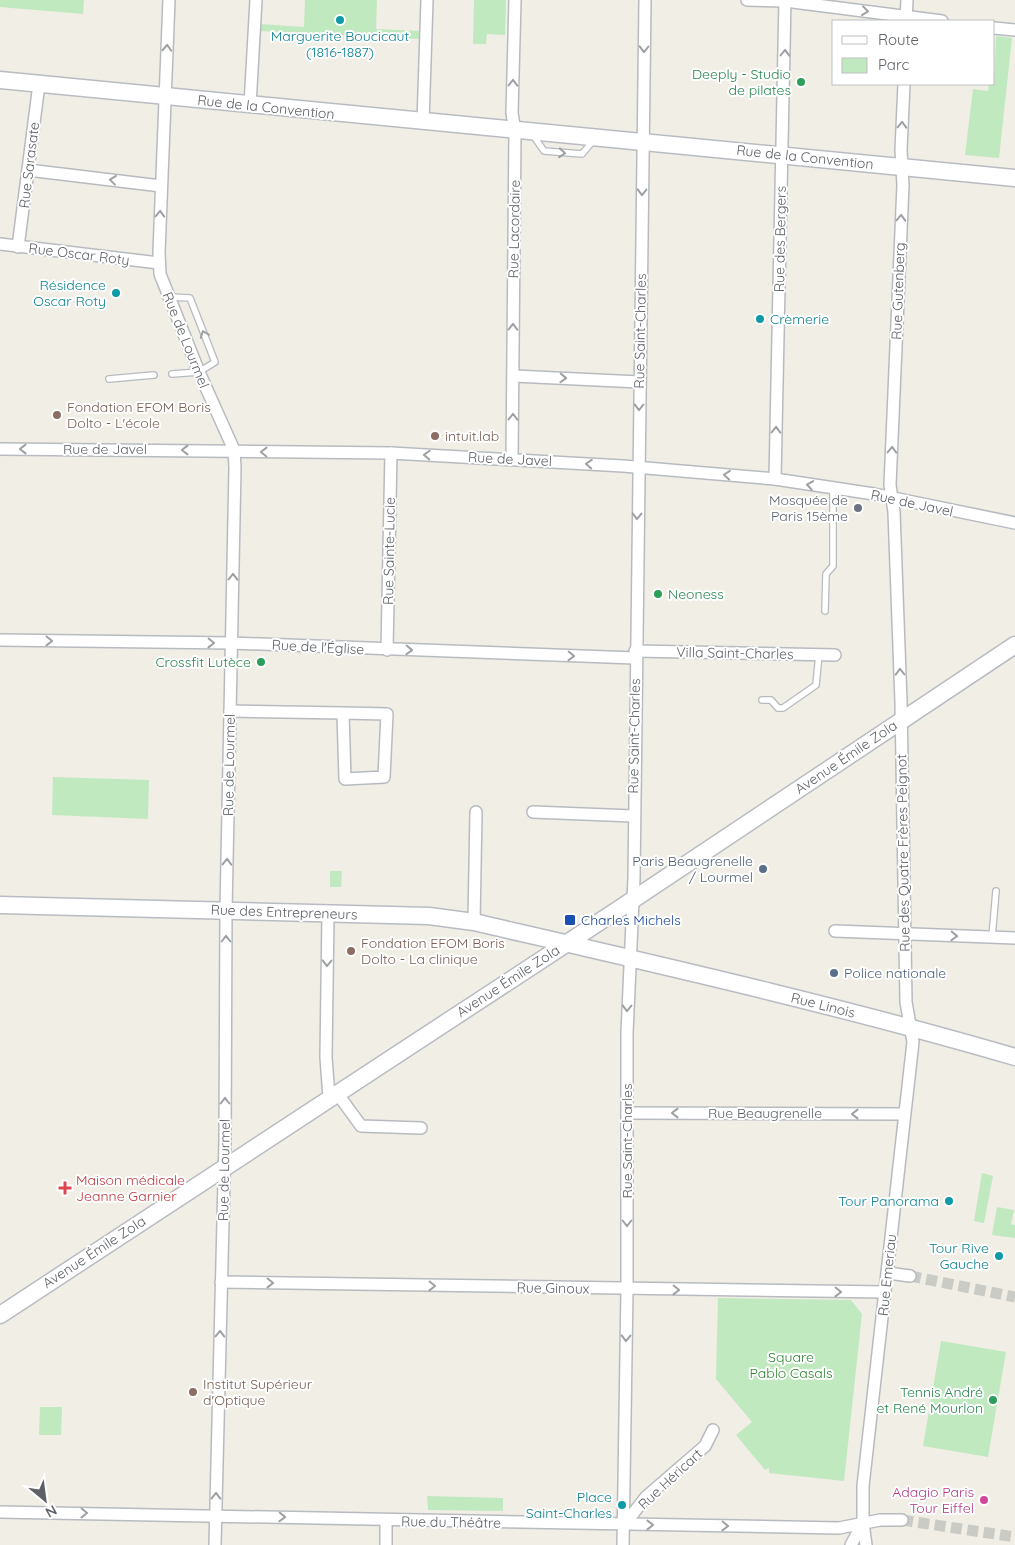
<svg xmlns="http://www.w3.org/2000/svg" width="1015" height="1545" font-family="Quicksand,sans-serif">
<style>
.green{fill:#c0e9c0}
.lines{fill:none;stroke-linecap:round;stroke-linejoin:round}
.street-tunnel{stroke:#cbcbc5;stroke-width:11;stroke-dasharray:11 5.5;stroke-linecap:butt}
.lane-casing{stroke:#b7bbc0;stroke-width:8}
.street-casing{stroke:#b7bbc0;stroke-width:14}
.secondary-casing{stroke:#b8bcc2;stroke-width:19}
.lane{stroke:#fff;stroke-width:5.5}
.street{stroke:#fff;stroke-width:11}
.secondary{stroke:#fff;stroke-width:16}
.oneway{stroke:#9ea0a3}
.culture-dot{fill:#0f9aa8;stroke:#fff;stroke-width:2}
.leisure-dot{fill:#2e9e5b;stroke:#fff;stroke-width:2}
.education-dot{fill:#8d6e63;stroke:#fff;stroke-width:2}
.worship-dot{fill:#6b7280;stroke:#fff;stroke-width:2}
.service-dot{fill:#5c6f8a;stroke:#fff;stroke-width:2}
.transit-dot{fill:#1a4fb4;stroke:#fff;stroke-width:2}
.health-dot{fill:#e0444e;stroke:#fff;stroke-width:2}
.hotel-dot{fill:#d1479c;stroke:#fff;stroke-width:2}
.labels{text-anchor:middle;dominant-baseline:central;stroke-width:4;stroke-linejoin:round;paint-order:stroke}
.culture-label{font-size:14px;fill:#0d838f;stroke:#fff;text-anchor:end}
.leisure-label{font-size:14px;fill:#27864d;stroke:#fff;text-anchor:end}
.street-label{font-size:14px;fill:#5d6166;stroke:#fff}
.education-label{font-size:14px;fill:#785e54;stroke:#fff;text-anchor:start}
.worship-label{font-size:14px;fill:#5b616d;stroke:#fff;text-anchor:end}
.service-label{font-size:14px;fill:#4e5e75;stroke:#fff;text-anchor:end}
.transit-label{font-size:14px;fill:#164399;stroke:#fff;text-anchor:start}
.health-label{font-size:14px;fill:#be3a42;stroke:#fff;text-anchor:start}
.park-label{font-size:14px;fill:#2f8332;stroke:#fff}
.hotel-label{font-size:14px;fill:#b23c85;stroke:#fff;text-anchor:end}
</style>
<rect width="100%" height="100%" fill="#f0eee5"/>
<g class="green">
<path d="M0,0H84L83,14L0,7Z"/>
<path d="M305,0H377L376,29L420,31V39L260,31V24L304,27Z"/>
<path d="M474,0H506L505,35L487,34L486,44H473Z"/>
<path d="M996,36L1012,38L999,158L965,155L973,89L988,91L989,84H994Z"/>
<path d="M53,777L149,780L148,819L52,815Z"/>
<path d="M330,871H342L341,887H330Z"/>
<path d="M982,1173L993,1176L984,1223L974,1221Z"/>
<path d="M997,1207L1014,1210L1011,1224L1015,1225V1238L992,1235Z"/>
<path d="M718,1298L851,1300L862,1314L844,1481L769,1473V1468L765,1470L736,1435L752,1422L716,1379Z"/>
<path d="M941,1341L1006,1352L988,1457L923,1446Z"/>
<path d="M40,1407H62L61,1435H39Z"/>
<path d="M427,1496L503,1498V1511L428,1510Z"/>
</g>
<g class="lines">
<g class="street-tunnel">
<path d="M910,1276L1015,1297"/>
<path d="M902,1520L1015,1537"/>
</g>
<g class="lane-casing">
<g id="lane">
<path d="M533,135L544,151L582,154L593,141"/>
<path d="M169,297L190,298L215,362L199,372L172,374"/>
<path d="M109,379L154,375"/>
<path d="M825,611L826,574L833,566V488"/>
<path d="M762,700H771L778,708H783L816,685L819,654"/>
<path d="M992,937L996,891"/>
</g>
</g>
<g class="street-casing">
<g id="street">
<path d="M169,0L159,252L160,274L199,372L234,450L235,468L226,910L225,1140L215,1545"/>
<path d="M747,0L785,1L942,21"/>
<path d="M906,21L907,0"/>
<path d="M994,28L1015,30"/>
<path d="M250,105L256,0"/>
<path d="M423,122L427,0"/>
<path d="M28,170L161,186"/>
<path d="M0,244L159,263"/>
<path d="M18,247L39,84"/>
<path d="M514,376L639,382"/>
<path d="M0,449L391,453L623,466L775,479L874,494L1015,523"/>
<path d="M512,459L515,131L512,113L515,0"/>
<path d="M775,479L785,0"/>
<path d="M0,640L231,643L635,658"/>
<path d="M387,650L391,453"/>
<path d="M635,651L835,655"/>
<path d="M230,711L343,713L345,779L384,777L387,714L343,713"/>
<path d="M533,812L633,816"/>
<path d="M328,914L326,1057L329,1098"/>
<path d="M474,922L476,812"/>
<path d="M835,931L1015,938"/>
<path d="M337,1093L361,1126L421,1128"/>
<path d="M627,1113L904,1114"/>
<path d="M888,1273L910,1276"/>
<path d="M221,1282L885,1292"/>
<path d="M0,1512L839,1528L880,1520H902"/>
<path d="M624,1525L646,1497L705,1446L713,1430"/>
<path d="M386,1545V1520"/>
<path d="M623,1545L627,1290V1033L634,878L645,0"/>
<path d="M851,1545L863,1523"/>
<path d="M866,1545L863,1523V1486L913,1042L906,1002L901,702L894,512L890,485L903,185L901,150L904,84"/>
</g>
</g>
<g class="secondary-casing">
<g id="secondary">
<path d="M0,80L1015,178"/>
<path d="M0,905L429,916L474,922C655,964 837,1005 1015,1057"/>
<path d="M0,1315L616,911L1015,645"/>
</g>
</g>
<use href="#lane" class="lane"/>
<use href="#street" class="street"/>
<use href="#secondary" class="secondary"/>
</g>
<defs><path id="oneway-chevron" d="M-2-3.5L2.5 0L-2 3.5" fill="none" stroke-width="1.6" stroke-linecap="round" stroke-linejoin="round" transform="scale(1.25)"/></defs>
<g class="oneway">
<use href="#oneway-chevron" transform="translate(865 11) rotate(7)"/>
<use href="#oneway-chevron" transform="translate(167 48) rotate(-87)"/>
<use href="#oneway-chevron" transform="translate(644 49) rotate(91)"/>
<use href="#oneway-chevron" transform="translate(785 53) rotate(-89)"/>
<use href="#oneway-chevron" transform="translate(513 83) rotate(-89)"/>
<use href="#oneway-chevron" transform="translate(902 125) rotate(-88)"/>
<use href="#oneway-chevron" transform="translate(562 153) rotate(5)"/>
<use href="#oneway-chevron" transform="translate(113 180) rotate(-173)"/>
<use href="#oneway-chevron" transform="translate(642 192) rotate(91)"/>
<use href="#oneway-chevron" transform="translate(160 214) rotate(-88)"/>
<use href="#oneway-chevron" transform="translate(901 218) rotate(-88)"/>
<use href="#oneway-chevron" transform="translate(513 327) rotate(-89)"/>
<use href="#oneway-chevron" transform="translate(204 334) rotate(-111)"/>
<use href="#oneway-chevron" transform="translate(563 378) rotate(2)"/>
<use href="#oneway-chevron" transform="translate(639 407) rotate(91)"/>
<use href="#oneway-chevron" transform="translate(513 417) rotate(-89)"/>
<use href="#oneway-chevron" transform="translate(776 430) rotate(-89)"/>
<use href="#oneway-chevron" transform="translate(23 449) rotate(-180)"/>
<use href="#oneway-chevron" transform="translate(185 450) rotate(-180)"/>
<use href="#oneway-chevron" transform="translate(892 450) rotate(-88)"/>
<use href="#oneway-chevron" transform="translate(264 452) rotate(-179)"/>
<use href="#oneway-chevron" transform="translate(427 455) rotate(-177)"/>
<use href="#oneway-chevron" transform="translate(589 464) rotate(-176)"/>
<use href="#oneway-chevron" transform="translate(727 475) rotate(-175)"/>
<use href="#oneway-chevron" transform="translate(810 485) rotate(-171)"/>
<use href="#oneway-chevron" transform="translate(637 516) rotate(91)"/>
<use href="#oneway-chevron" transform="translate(233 577) rotate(-89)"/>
<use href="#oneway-chevron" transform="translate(49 641) rotate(1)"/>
<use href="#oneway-chevron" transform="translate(211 643) rotate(1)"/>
<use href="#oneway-chevron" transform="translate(409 650) rotate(2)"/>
<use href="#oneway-chevron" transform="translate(571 656) rotate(2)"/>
<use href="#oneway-chevron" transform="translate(900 672) rotate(-92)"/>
<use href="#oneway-chevron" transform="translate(227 862) rotate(-89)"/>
<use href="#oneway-chevron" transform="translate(954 936) rotate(2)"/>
<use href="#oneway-chevron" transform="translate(226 939) rotate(-90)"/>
<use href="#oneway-chevron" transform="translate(327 963) rotate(91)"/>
<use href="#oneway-chevron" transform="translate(627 1008) rotate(91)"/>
<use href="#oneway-chevron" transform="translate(225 1101) rotate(-90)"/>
<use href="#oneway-chevron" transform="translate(675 1113) rotate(-180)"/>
<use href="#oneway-chevron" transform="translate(855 1114) rotate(-180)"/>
<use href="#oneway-chevron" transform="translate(627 1223) rotate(90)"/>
<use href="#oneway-chevron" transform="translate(270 1283) rotate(1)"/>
<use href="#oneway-chevron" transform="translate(432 1286) rotate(1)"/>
<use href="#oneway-chevron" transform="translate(676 1290) rotate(1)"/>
<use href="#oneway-chevron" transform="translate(838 1292) rotate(1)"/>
<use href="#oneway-chevron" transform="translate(220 1334) rotate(-89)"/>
<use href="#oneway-chevron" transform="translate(626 1338) rotate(91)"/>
<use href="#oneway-chevron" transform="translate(216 1496) rotate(-89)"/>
<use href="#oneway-chevron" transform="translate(84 1513) rotate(1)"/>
<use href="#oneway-chevron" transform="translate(282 1517) rotate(2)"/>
<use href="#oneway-chevron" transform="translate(650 1525)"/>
<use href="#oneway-chevron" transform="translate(725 1526) rotate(1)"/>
</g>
<g class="culture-dot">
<circle cx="340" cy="20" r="5"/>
<circle cx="116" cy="293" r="5"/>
<circle cx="760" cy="319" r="5"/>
<circle cx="949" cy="1201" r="5"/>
<circle cx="999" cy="1256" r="5"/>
<circle cx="622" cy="1505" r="5"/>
</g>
<g class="leisure-dot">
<circle cx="801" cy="82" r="5"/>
<circle cx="658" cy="594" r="5"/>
<circle cx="261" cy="662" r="5"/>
<circle cx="993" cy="1400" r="5"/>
</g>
<g class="education-dot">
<circle cx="57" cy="415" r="5"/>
<circle cx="435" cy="436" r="5"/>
<circle cx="351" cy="951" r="5"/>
<circle cx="193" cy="1392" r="5"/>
</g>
<circle class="worship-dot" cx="858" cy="508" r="5"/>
<g class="service-dot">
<circle cx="763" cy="869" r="5"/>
<circle cx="834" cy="973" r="5"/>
</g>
<rect class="transit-dot" x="564" y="914" width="12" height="12" rx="2.5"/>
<path class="health-dot" d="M62.5 1180.5h5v5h5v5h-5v5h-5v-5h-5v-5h5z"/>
<circle class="hotel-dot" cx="984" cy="1500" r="5"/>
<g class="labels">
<g class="culture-label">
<text x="340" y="36" text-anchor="middle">Marguerite Boucicaut<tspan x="340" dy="16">(1816-1887)</tspan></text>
<text x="106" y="285">Résidence<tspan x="106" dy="16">Oscar Roty</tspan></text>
<text x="770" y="319" text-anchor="start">Crèmerie</text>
<text x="939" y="1201">Tour Panorama</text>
<text x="989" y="1248">Tour Rive<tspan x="989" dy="16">Gauche</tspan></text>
<text x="612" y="1497">Place<tspan x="612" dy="16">Saint-Charles</tspan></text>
</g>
<g class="leisure-label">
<text x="791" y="74">Deeply - Studio<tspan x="791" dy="16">de pilates</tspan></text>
<text x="668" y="594" text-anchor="start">Neoness</text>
<text x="251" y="662">Crossfit Lutèce</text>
<text x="983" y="1392">Tennis André<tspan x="983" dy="16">et René Mourlon</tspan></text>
</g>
<g class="street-label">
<text transform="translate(266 107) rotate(6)">Rue de la Convention</text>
<text transform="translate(805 157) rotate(6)">Rue de la Convention</text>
<text transform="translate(29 165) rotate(-83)">Rue Sarasate</text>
<text transform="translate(514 229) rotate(-89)">Rue Lacordaire</text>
<text transform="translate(780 239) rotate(-89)">Rue des Bergers</text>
<text transform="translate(79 254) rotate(7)">Rue Oscar Roty</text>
<text transform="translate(898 291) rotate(-88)">Rue Gutenberg</text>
<text transform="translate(640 331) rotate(-89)">Rue Saint-Charles</text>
<text transform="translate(186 340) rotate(68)">Rue de Lourmel</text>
<text x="105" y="449">Rue de Javel</text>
<text transform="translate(510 459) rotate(3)">Rue de Javel</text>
<text transform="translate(912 503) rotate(12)">Rue de Javel</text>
<text transform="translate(389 551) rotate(-89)">Rue Sainte-Lucie</text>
<text transform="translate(318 647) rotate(3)">Rue de l'Église</text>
<text transform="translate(735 653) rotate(1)">Villa Saint-Charles</text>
<text transform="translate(634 736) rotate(-89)">Rue Saint-Charles</text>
<text transform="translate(846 757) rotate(-34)">Avenue Émile Zola</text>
<text transform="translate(229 765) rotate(-89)">Rue de Lourmel</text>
<text transform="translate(903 853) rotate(-91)">Rue des Quatre Frères Peignot</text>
<text transform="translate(284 912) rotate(2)">Rue des Entrepreneurs</text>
<text transform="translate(508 981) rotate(-33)">Avenue Émile Zola</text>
<text transform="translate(823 1005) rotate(14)">Rue Linois</text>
<text x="765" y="1113">Rue Beaugrenelle</text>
<text transform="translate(627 1141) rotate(-90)">Rue Saint-Charles</text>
<text transform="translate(224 1170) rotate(-89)">Rue de Lourmel</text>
<text transform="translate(94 1252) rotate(-33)">Avenue Émile Zola</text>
<text transform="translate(887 1275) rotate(-84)">Rue Emeriau</text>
<text transform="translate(553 1288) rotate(1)">Rue Ginoux</text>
<text transform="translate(670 1479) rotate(-43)">Rue Héricart</text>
<text transform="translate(451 1522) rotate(1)">Rue du Théâtre</text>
</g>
<g class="education-label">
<text x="67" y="407">Fondation EFOM Boris<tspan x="67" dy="16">Dolto - L'école</tspan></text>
<text x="445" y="436">intuit.lab</text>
<text x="361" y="943">Fondation EFOM Boris<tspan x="361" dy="16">Dolto - La clinique</tspan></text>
<text x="203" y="1384">Institut Supérieur<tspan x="203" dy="16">d'Optique</tspan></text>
</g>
<g class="worship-label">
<text x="848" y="500">Mosquée de<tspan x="848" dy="16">Paris 15ème</tspan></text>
</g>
<g class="service-label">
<text x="753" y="861">Paris Beaugrenelle<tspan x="753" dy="16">/ Lourmel</tspan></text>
<text x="844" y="973" text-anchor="start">Police nationale</text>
</g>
<g class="transit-label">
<text x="581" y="920">Charles Michels</text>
</g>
<g class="health-label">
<text x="76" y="1180">Maison médicale<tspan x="76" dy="16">Jeanne Garnier</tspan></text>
</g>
<g class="park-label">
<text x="791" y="1357">Square<tspan x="791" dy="16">Pablo Casals</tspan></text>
</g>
<g class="hotel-label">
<text x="974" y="1492">Adagio Paris<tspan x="974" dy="16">Tour Eiffel</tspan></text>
</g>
</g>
<rect x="832" y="20" width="162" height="65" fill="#ffffff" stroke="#bec0c2"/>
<rect x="842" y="36" width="25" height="8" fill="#ffffff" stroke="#bec0c2"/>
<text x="878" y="45" font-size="15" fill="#5d6166">Route</text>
<rect x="842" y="58" width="25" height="15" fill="#c0e9c0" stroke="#bec0c2"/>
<text x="878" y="70" font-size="15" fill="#5d6166">Parc</text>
<g transform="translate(45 1500) rotate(151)" stroke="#ffffff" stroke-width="4" paint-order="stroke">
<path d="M0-4L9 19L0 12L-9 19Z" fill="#5d6166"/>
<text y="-8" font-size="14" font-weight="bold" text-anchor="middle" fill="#5d6166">N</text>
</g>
</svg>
